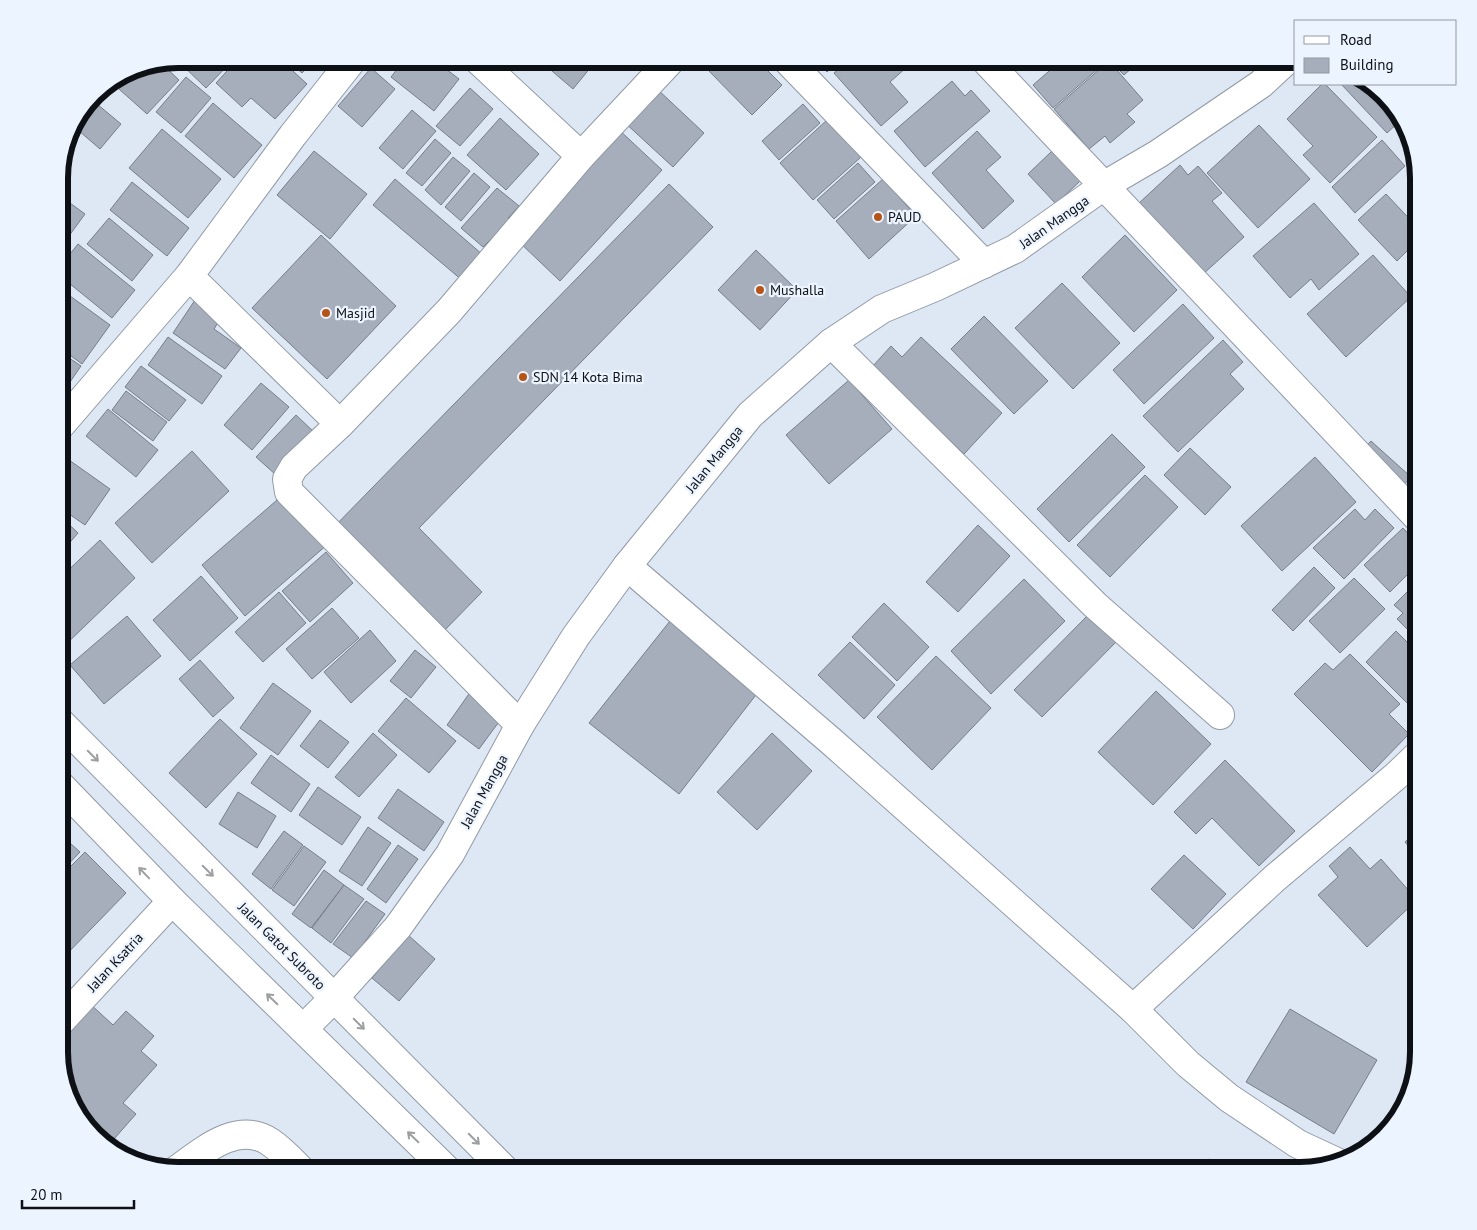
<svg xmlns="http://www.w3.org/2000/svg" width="1477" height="1230" font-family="'PT Sans',sans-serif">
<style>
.building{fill:#a5aeba;stroke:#757e8a}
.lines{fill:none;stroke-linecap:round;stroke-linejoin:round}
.minor-casing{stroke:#919aa6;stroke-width:30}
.minor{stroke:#fff;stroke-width:28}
.oneway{stroke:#9e9fa1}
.poi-dot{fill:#b65417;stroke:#ecf4ff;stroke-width:2}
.labels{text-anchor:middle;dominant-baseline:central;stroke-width:4.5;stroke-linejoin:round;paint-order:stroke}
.poi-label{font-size:14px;fill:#0d1014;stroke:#ecf4ff;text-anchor:start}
.street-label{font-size:14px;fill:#0d1014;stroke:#ecf4ff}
.rim{fill:none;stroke:#0d1014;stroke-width:6}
</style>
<rect width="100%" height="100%" fill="#dee7f4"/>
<g class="building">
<path d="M176,59H230L232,61L206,88Z"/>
<path d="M238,59H280L307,84L275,119L251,98L242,107L216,83Z"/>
<path d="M286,59H315L302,73Z"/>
<path d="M405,59H433L459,79L434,111L391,77Z"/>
<path d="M538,59H581L591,67L573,89Z"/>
<path d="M585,59H610L599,71Z"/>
<path d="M717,59H756L782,85L752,115L707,69Z"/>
<path d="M815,59H841L827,72Z"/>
<path d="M851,59H916L890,82L908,102L881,126L834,73Z"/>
<path d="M1063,59L1108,60L1053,108L1033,85Z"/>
<path d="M1108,59H1142L1124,75Z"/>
<path d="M1109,61L1143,100L1127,114L1135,122L1110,143L1105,136L1089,149L1054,109Z"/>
<path d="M160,62L179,80L147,114L110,81L132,68Z"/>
<path d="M371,68L395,89L362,127L338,106Z"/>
<path d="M186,77L211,98L181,133L156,112Z"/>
<path d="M952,81L965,96L971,90L990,111L925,167L894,131Z"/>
<path d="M1322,84H1325L1377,137L1330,183L1303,155L1313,146L1287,119Z"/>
<path d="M1341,84H1371L1378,88L1401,120L1387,133Z"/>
<path d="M655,87L704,133L673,167L623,121Z"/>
<path d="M470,88L493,109L460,146L436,126Z"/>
<path d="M91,99L121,124L100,149L71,124Z"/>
<path d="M213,103L262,145L234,178L185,136Z"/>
<path d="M803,104L820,123L779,160L762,141Z"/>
<path d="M412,110L436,131L403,169L379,148Z"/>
<path d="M500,118L539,154L506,190L467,155Z"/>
<path d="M827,120L861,157L813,200L780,163Z"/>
<path d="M1259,125L1310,179L1258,228L1207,173Z"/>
<path d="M617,128L662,170L560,281L516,239Z"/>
<path d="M162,129L221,179L188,218L129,168Z"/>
<path d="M977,131L1001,157L986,170L1014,201L983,229L932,173Z"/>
<path d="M435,139L451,153L422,186L406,173Z"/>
<path d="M1382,140L1405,166L1355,213L1332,187Z"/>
<path d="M314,151L367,194L330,239L277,195Z"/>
<path d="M1052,151L1080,181L1056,204L1028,174Z"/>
<path d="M453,157L470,171L441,205L425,190Z"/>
<path d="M858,163L875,182L834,219L817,200Z"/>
<path d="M1180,165L1188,175L1198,166L1222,193L1212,201L1244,237L1202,275L1138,204Z"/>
<path d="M474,173L490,187L461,221L445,207Z"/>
<path d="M395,179L490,261L469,286L373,205Z"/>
<path d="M883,179L916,216L869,259L836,221Z"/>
<path d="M132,182L189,228L167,256L110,210Z"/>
<path d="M669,184L713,227L419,528L482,592L439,636L331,530Z"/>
<path d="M497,188L519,206L508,218L517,226L500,246L492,238L483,247L461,228Z"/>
<path d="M1386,194L1418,228V240L1397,261L1358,220Z"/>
<path d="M59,195L85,214L66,240L59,235Z"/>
<path d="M1314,203L1359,254L1319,290L1311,279L1290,298L1253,256Z"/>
<path d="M109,218L153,255L132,281L87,244Z"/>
<path d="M321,235L396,306L327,379L252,308Z"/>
<path d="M1125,235L1177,290L1134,332L1082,277Z"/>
<path d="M78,244L135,290L112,318L59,275V268Z"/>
<path d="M756,250L797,290L760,330L718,290Z"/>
<path d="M1373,255L1411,297L1346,357L1307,314Z"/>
<path d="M1062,283L1120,343L1073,389L1015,328Z"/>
<path d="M59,288L110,325L82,364L59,347Z"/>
<path d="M197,297L222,316L214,329L241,348L225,369L173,333Z"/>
<path d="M1183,304L1214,338L1144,404L1113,370Z"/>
<path d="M984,316L1048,381L1014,414L951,349Z"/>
<path d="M168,337L222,376L202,404L148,365Z"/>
<path d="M921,337L1002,413L964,454L872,367L891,346L902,357Z"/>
<path d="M1223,340L1243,362L1230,374L1244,389L1178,452L1143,416Z"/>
<path d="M59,351L81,366L59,398Z"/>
<path d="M141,366L186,400L169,421L125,387Z"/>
<path d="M849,380L892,429L829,484L786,435Z"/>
<path d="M261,383L289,407L252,450L224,425Z"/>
<path d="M126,391L167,422L153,441L112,410Z"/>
<path d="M108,409L158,450L136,477L86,436Z"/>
<path d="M296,415L315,433L276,475L256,457Z"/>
<path d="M1112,434L1145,467L1069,542L1037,509Z"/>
<path d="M1371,441L1411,477L1394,496L1354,459Z"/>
<path d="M1190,448L1231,487L1205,515L1164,475Z"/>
<path d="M192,451L229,491L152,563L115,523Z"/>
<path d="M62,455L110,489L85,525L59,507V460Z"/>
<path d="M1315,457L1356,502L1282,571L1241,526Z"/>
<path d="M1145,475L1178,507L1110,577L1077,545Z"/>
<path d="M284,494L328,544L245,616L202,565Z"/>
<path d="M1355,509L1365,520L1375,509L1394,528L1344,579L1313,548Z"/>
<path d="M59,515L78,533L59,555Z"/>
<path d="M978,525L1010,556L958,612L926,582Z"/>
<path d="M1403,528L1418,544V564L1390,592L1364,565Z"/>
<path d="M100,540L135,578L62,648L59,645V579Z"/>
<path d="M326,552L353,583L310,622L282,591Z"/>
<path d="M1314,567L1335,588L1293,631L1272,610Z"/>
<path d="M201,576L238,618L190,661L153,620Z"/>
<path d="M1354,578L1385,609L1340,653L1309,621Z"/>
<path d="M1024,579L1065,621L991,694L951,651Z"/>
<path d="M1418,581V640L1397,619L1403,613L1394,605Z"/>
<path d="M279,592L306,623L263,662L235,632Z"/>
<path d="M884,603L929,647L897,681L852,637Z"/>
<path d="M332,608L359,638L312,679L286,649Z"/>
<path d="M1093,610L1121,637L1042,717L1014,690Z"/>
<path d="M127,616L161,656L104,704L70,665Z"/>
<path d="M670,621L759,691L679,794L589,723Z"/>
<path d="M370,630L396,661L351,703L324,672Z"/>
<path d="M1396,631L1418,653V714L1366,662Z"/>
<path d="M850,642L895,685L864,719L818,675Z"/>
<path d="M415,650L436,667L411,698L390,681Z"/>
<path d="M1350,654L1400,704L1389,714L1409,734L1372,772L1294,694L1325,663L1333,670Z"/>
<path d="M936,656L991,708L932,770L877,717Z"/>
<path d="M200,660L234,698L213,717L179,679Z"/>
<path d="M273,683L311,711L278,755L240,728Z"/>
<path d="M471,691L504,715L479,749L447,725Z"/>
<path d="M1156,691L1211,744L1153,805L1098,752Z"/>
<path d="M406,698L456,741L429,773L378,731Z"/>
<path d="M220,719L257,754L206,808L169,773Z"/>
<path d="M320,720L349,742L328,768L300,746Z"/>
<path d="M373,733L397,755L359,797L335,777Z"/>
<path d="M772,733L812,771L757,830L717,792Z"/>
<path d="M271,755L310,784L291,812L251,783Z"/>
<path d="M1225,760L1295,831L1259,866L1212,818L1196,834L1174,812Z"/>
<path d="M318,787L361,817L342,845L299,815Z"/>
<path d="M398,789L444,822L424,851L378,818Z"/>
<path d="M238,792L276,816L257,848L219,824Z"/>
<path d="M1418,803V828L1407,813Z"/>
<path d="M368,827L391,843L362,886L339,871Z"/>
<path d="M284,831L303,845L271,889L252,874Z"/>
<path d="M1418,831V857L1405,842Z"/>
<path d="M60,834L80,852L59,874V835Z"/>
<path d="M398,845L418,859L386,903L367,889Z"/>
<path d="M304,846L326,862L294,906L272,890Z"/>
<path d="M1350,847L1370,869L1381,859L1417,900L1367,947L1318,895L1338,877L1329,866Z"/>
<path d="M85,852L126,893L61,960L59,959V878Z"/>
<path d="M1184,855L1226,894L1193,929L1151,889Z"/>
<path d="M324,870L344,885L311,928L292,914Z"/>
<path d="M344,885L364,899L331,943L312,928Z"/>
<path d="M366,901L385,914L353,958L333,944Z"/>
<path d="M408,935L435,959L399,1001L372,978Z"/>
<path d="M59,964L69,973L59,983Z"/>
<path d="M88,1002L113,1025L126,1011L154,1036L141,1051L157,1065L123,1103L136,1114L107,1147L99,1142L71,1105L59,1060V1034Z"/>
<path d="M1290,1009L1377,1060L1334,1134L1246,1082Z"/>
<path d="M1209,1159L1241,1171H1204Z"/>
<path d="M1282,1163L1301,1171H1278Z"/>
</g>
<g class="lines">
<g class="minor-casing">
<g id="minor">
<path d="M477,59L581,156"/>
<path d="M786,59L984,264"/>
<path d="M984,59L1418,518"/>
<path d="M189,276L340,424"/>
<path d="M831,343L1095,605L1220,715"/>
<path d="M59,427L189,276L293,135L353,59"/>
<path d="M627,566L832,742L1133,1009L1188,1064L1229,1098L1298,1144L1339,1163"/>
<path d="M59,721L506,1171"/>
<path d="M520,725L289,492L287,479L294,467L340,424L449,311L581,156L672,59"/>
<path d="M59,784L172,901L448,1171"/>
<path d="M1133,1009L1275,878L1396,776L1418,755"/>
<path d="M59,1023L172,901"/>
<path d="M303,1029L334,998L398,927L450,854L520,725L576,636L627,566L750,415L831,343L882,309L935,287L1015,249L1105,185L1158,154L1261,84L1288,59"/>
<path d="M175,1171C202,1152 237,1120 270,1142C282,1150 292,1161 302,1171"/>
</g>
</g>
<use href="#minor" class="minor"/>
</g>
<defs><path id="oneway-shaft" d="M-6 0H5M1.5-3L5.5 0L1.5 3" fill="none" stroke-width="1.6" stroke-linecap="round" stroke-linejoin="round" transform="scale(1.25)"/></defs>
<g class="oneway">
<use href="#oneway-shaft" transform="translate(93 756) rotate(45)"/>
<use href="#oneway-shaft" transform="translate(208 871) rotate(45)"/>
<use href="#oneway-shaft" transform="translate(144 873) rotate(-134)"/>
<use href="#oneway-shaft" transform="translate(272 999) rotate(-136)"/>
<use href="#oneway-shaft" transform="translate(359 1024) rotate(45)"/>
<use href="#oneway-shaft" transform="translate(413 1137) rotate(-136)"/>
<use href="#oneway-shaft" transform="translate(474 1139) rotate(45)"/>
</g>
<g class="poi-dot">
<circle cx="878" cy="217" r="5"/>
<circle cx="760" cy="290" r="5"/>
<circle cx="326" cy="313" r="5"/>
<circle cx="523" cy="377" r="5"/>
</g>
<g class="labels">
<g class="poi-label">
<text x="888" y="217">PAUD</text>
<text x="770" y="290">Mushalla</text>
<text x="336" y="313">Masjid</text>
<text x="533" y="377">SDN 14 Kota Bima</text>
</g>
<g class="street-label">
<text transform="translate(1054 222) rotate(-35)">Jalan Mangga</text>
<text transform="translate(714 459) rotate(-51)">Jalan Mangga</text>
<text transform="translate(484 791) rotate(-61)">Jalan Mangga</text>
<text transform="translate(282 946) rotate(45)">Jalan Gatot Subroto</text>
<text transform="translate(115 962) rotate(-47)">Jalan Ksatria</text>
</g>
</g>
<path d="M0 0H1477V1230H0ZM178 68H1300A110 110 0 0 1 1410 178V1052A110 110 0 0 1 1300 1162H178A110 110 0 0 1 68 1052V178A110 110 0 0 1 178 68Z" fill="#ecf4ff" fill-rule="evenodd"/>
<path class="rim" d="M178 68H1300A110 110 0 0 1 1410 178V1052A110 110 0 0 1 1300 1162H178A110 110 0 0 1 68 1052V178A110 110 0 0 1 178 68Z"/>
<rect x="1294" y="20" width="162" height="65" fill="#ecf4ff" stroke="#9399a1"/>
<rect x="1304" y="36" width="25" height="8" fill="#ffffff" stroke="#9399a1"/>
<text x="1340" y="45" font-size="15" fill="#0d1014">Road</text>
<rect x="1304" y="58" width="25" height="15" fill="#a5aeba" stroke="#9399a1"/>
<text x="1340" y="70" font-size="15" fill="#0d1014">Building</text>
<path d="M22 1200v8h112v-8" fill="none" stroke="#0d1014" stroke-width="2.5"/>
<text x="30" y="1200" font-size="15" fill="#0d1014" stroke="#ecf4ff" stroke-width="4" paint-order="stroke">20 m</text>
</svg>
